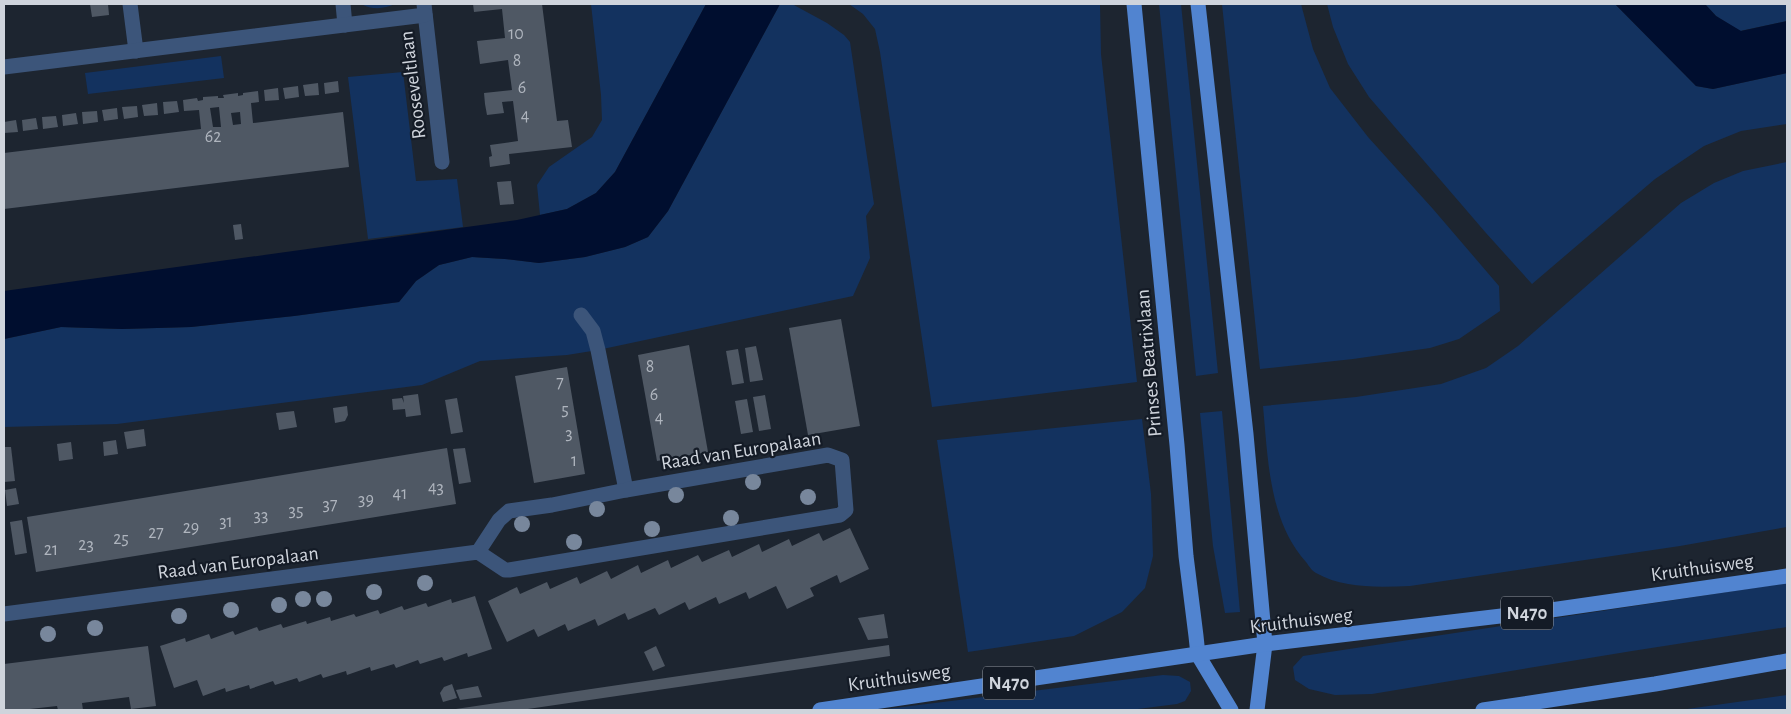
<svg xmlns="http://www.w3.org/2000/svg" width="1791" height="714" font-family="'Alegreya Sans',sans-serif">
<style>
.green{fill:#13325f}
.water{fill:#000e2f}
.building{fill:#4f5864;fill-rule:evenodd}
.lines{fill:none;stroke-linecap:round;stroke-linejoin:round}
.minor{stroke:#3c557a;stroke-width:15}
.major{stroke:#5184d0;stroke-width:15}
.tree{fill:#78879c}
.labels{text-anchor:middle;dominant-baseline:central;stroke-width:4.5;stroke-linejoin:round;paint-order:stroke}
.number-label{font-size:18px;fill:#afb5be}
.shield{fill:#141b26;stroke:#979ca5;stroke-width:1}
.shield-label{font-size:19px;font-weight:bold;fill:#cfd4dc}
.street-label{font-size:20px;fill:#cfd4dc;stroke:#141b26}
</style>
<rect width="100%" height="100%" fill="#1d2530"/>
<g class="green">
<path d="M361,4H395C384,9 372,10 361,4Z"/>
<path d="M591,4H706L615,172L596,193L567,209L540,215L537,185L549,167L592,137L602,120L601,95Z"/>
<path d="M780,4H792L827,23L844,35L850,42L874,204L866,216L870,258L853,296L598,350L567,355L480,361L422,385L117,424L4,427V339L61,327L122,329L191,327L294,316L399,302L416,281L439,265L472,257L505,259L539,263L585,257L625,247L648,237L668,211Z"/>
<path d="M849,4H1100L1101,54L1137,382L932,407L880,52L875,29L863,14Z"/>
<path d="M1159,4H1181L1218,373L1196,376Z"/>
<path d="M1222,4H1301L1313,49L1330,88L1368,137L1433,209L1499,286L1500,311L1459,339L1430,348L1353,359L1260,369Z"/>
<path d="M1327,4H1615L1696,86L1713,89L1787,73V124L1741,131L1704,146L1655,179L1532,284L1486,233L1369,97L1348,64L1333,27Z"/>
<path d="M1705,4H1787V21L1740,31L1716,16Z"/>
<path d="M221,56L224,78L88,94L85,73Z"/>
<path d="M403,72L416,181L457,179L463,227L368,239L348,77Z"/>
<path d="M1787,162V527L1680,546L1410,586C1379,587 1344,589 1316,573C1312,571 1309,566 1306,562C1269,521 1268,459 1263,406L1356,397L1441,384L1486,368L1518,346L1681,203L1714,183L1743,171Z"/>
<path d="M1222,411L1240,612L1225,613L1213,546L1200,413Z"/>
<path d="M1142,419L1151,494L1153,556L1145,588L1122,612L1074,636L968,652L937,440Z"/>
<path d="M1787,583V627L1632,651L1372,694L1335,695L1309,689L1295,680L1293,667L1303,656Z"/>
<path d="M1163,675L1179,676L1190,682L1191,691L1185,701L1177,704L1130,710H878Z"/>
<path d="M1787,695V710H1680Z"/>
</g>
<g class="water">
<path d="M706,4H780L668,211L648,237L625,247L585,257L539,263L505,259L472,257L439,265L416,281L399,302L294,316L191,327L122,329L61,327L4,339V291L517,220L567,209L596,193L615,172Z"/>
<path d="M1615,4H1705L1716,16L1741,31L1787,21V73L1713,89L1696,86Z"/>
</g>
<g class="building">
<path d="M90,4H108L109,15L92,17Z"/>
<path d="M473,4H542L557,121L568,120L572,147L509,154L510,164L490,167L489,157L492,156L490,145L518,141L513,101L502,102L504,113L487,115L485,104L484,93L512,90L508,60L480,64L477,41L505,38L502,9L474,12Z"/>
<path d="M338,81L339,92L325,94L324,83Z"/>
<path d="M318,83L319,95L305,96L303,85Z"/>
<path d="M298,86L299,97L285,99L283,88Z"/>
<path d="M278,88L279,100L265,101L264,90Z"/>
<path d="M258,91L259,102L251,103L253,123L343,112L349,167L4,209V153L201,129L199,110L184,111L183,100L197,98L198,101L203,100V97L218,96V98H224L223,95L238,93V96L243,95V93ZM219,107L221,127H213L210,108ZM240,112L241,124L233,125L231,113Z"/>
<path d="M177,101L179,112L164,114L163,102Z"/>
<path d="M157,103L158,115L144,116L142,105Z"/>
<path d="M137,106L138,117L124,119L122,107Z"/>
<path d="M117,108L118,119L104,121L102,110Z"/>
<path d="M97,111L98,122L83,124L82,112Z"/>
<path d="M76,113L78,124L63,126L62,115Z"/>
<path d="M56,116L58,127L43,129L42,117Z"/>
<path d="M36,118L38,129L23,131L22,120Z"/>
<path d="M16,120L18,132L4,133V122Z"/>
<path d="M511,181L514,204L500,205L497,182Z"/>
<path d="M241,224L243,239L235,240L233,225Z"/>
<path d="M841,319L860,426L808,435L789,328Z"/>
<path d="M689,345L708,452L657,461L638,355Z"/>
<path d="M756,346L763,380L750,382L745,348Z"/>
<path d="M738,349L744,383L732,385L726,351Z"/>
<path d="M567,367L585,474L534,483L515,376Z"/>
<path d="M418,394L421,415L406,417L405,409L393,410L392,399L402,398L404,403L403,396Z"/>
<path d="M765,395L771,429L759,431L753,397Z"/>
<path d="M457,398L463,432L451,434L445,400Z"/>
<path d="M747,399L753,432L741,434L735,401Z"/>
<path d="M347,406L348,415L345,421L335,423L333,408Z"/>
<path d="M294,411L297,427L279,430L276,413Z"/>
<path d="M144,429L146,446L127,449L124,432Z"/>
<path d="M116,440L118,454L104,456L103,442Z"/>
<path d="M71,442L73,459L59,461L57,444Z"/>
<path d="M4,447H11L15,481L4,482Z"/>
<path d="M447,448L456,504L36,572L27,517Z"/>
<path d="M465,448L471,482L459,484L453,449Z"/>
<path d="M16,488L19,504L7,506L5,490Z"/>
<path d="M22,520L27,553L15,555L10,522Z"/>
<path d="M850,528L869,569L840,583L837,575L810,588L814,596L787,609L776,586L749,599L746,592L719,604L716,597L689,610L685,602L659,615L655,608L628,620L625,613L598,626L595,619L568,631L565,624L538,637L534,629L507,642L488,601L517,587L520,594L547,582L550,589L577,577L580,584L607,571L611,579L638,565L641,573L668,560L671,568L698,555L702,562L729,550L732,557L759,544L762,552L789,539L792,546L819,533L823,541Z"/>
<path d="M475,596L492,649L468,657L467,653L444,661L442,657L420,664L418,660L396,668L394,664L371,671L370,667L347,675L346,671L323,678L321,674L299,682L297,678L275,685L273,681L250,689L249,685L226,692L225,688L203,696L197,680L174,688L160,646L185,638L186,642L209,634L211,639L233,631L235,635L257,627L259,631L281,624L283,628L306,621L307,624L330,617L331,621L354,614L356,617L378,610L380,614L402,606L404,610L426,603L428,607L451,599L452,603Z"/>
<path d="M884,614L888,638L868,640L858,618Z"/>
<path d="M889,645L890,656L521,710H449Z"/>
<path d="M148,646L156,706L131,709L129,697L82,703L83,710H58L57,706L21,710H4V664Z"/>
<path d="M656,646L665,666L653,671L644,652Z"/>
<path d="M452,684L457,698L443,702L440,693L444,687Z"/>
<path d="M478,686L482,697L460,700L456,690Z"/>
</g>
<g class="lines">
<g class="minor">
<path d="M130,4L136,51"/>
<path d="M343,4L345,25"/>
<path d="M424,4L442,162"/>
<path d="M4,67L425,15"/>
<path d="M581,315L593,331L598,350L626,490"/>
<path d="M4,614L478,552L505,570H509L840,515L846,510L842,460L828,455L626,490L552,505L509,511L499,520L478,552"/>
</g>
<g class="major">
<path d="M1134,4L1177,445L1186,556L1196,636L1198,655L1231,710"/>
<path d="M1198,4L1246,434L1265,644L1257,710"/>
<path d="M820,710L1265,644L1551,610L1787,576"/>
<path d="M1483,710L1655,684L1787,661"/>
</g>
</g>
<g class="tree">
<circle cx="753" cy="482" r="8"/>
<circle cx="676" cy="495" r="8"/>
<circle cx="808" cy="497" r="8"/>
<circle cx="597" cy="509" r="8"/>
<circle cx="731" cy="518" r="8"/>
<circle cx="522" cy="524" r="8"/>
<circle cx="652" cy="529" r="8"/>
<circle cx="574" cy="542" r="8"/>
<circle cx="425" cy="583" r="8"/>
<circle cx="374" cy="592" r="8"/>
<circle cx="303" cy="599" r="8"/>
<circle cx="324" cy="599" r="8"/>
<circle cx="279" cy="605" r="8"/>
<circle cx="231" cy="610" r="8"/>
<circle cx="179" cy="616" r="8"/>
<circle cx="95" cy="628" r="8"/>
<circle cx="48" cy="634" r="8"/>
</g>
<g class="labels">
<g class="number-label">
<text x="516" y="34">10</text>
<text x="517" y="61">8</text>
<text x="522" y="88">6</text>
<text x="525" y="116">4</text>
<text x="213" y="137">62</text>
<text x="650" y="367">8</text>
<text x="560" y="383">7</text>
<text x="654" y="395">6</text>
<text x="565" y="410">5</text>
<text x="659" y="418">4</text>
<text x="569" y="434">3</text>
<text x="574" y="461">1</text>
<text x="436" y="488">43</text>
<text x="400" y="494">41</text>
<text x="366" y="500">39</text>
<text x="330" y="505">37</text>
<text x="296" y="511">35</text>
<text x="261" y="516">33</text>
<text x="226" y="522">31</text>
<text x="191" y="528">29</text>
<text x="156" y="533">27</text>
<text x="121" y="539">25</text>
<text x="86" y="545">23</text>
<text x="51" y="550">21</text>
</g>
<g class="shield">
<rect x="1501" y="596.5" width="52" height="33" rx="4"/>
<rect x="983" y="666.5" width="52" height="33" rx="4"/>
</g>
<g class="shield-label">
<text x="1527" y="613">N470</text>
<text x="1009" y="683">N470</text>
</g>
<g class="street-label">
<text transform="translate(413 85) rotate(-97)">Rooseveltlaan</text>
<text transform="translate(1149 363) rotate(-95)">Prinses Beatrixlaan</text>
<text transform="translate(741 451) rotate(-9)">Raad van Europalaan</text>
<text transform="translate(238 563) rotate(-7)">Raad van Europalaan</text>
<text transform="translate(1702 568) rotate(-8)">Kruithuisweg</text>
<text transform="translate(1301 621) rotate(-7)">Kruithuisweg</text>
<text transform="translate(899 678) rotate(-8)">Kruithuisweg</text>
</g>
</g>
<rect width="1791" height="714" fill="none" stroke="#cfd4dc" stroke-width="10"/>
</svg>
